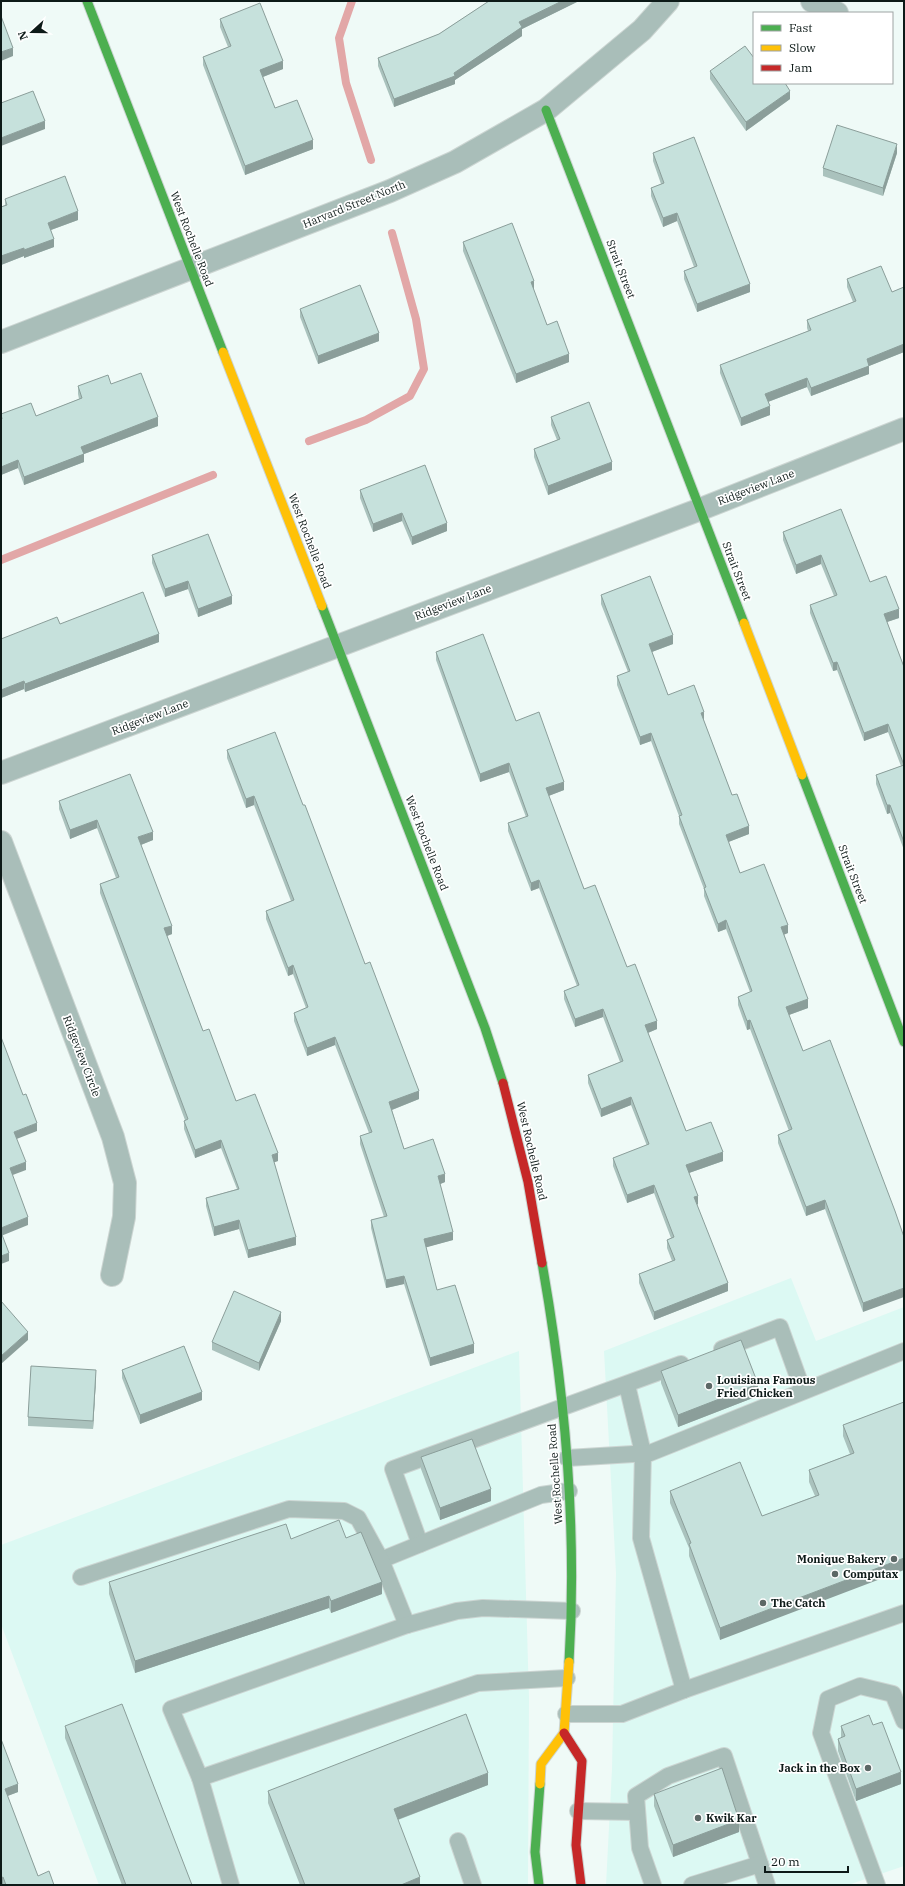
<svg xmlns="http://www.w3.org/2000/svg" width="905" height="1886" font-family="'IBM Plex Serif',serif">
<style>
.built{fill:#dcf9f3}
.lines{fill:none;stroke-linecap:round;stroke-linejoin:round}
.stream{stroke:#e2a7a7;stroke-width:8}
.lane-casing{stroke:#ccd5d2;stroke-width:18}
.street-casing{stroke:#ccd5d2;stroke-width:24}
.fast-casing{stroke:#ccd5d2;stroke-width:11}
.slow-casing{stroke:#ccd5d2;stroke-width:11}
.jam-casing{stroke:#ccd5d2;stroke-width:11}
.lane{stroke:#a9beb9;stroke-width:16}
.street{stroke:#a9beb9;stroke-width:22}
.fast{stroke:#4caf50;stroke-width:9}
.slow{stroke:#ffc107;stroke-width:9}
.jam{stroke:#c62828;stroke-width:9}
.wall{fill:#aac2bd}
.shaded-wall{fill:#8b9e9a}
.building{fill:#c6e1dc;stroke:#8b9e9a}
.poi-dot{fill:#5c6866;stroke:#fff;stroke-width:1.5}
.labels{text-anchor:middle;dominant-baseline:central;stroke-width:3.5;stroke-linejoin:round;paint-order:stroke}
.street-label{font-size:11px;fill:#0d1a18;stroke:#fff}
.poi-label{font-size:11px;font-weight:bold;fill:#0d1a18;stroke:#fff;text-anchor:start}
</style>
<rect width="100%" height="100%" fill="#effaf7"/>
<g class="built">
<path d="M791,1278L816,1341L904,1307V1866L848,1885H606L612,1769L616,1573L604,1351Z"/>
<path d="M519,1351L529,1698L528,1885H99L1,1624V1545Z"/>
</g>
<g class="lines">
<g class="stream">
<path d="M352,1L339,38L346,83L371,160"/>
<path d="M309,441L366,420L410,396L424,369L416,319L392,233"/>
<path d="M1,560L213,475"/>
</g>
<g class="lane-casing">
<g id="lane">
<path d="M722,1349L780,1327L803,1391"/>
<path d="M627,1385L643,1453L641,1538L684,1690"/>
<path d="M567,1458L650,1453L904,1351"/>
<path d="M420,1544L393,1469L681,1364"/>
<path d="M381,1560L541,1495L569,1491"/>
<path d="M81,1577L289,1509L344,1511L358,1518L381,1560L407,1625"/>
<path d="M566,1714H622L684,1690L904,1613"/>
<path d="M200,1778L171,1709L407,1625L457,1611L483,1608L572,1611"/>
<path d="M578,1811L637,1812"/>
<path d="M458,1841L473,1885"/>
<path d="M231,1885L200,1778L478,1683L567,1678"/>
<path d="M653,1885L640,1848L636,1796L668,1776L724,1756L767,1885"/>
<path d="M692,1885L760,1864"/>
<path d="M877,1885L821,1733L828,1699L860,1686L893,1694L904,1721"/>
</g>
</g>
<g class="street-casing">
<g id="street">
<path d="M812,1L837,13"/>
<path d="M1,342L390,191L455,162L546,110L642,30L668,1"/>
<path d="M1,773L701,509L904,429"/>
<path d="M1,842L113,1137L125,1183L124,1217L112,1275"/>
</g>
</g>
<g class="fast-casing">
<g id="fast">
<path d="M87,1L223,352"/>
<path d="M546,110L744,623"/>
<path d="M322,606L485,1028L503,1083"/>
<path d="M802,775L904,1042"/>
<path d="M542,1263C565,1392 577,1532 569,1662"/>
<path d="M539,1885L535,1852L540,1784"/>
</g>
</g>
<g class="slow-casing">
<g id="slow">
<path d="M223,352L322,606"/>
<path d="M744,623L802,775"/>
<path d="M540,1784L541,1764L564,1733L569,1662"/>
</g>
</g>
<g class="jam-casing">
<g id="jam">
<path d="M503,1083L528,1182L542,1263"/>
<path d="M564,1733L582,1761L576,1845L581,1885"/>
</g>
</g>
<use href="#lane" class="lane"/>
<use href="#street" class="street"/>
<use href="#fast" class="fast"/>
<use href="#slow" class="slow"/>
<use href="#jam" class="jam"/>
</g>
<g class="wall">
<path d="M489,1H579L522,29V36L455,80V84L394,107L378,66V58L439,34Z"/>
<path d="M220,19L283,69L263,77L275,108L313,149L245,175L203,65V57L228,47L220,27Z"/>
<path d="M710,71L754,83L790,99L746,131L710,79Z"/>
<path d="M653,153L750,292L697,312L684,279V271L694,267L677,221L663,227L651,196V188L661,184L653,161Z"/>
<path d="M897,153L883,196L823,176V168Z"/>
<path d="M5,199L78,220L51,230L54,247L24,258V256L1,265V207L5,205Z"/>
<path d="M463,242L534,289L533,290L547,325L569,362L516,383L463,251Z"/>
<path d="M847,279L892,292L904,287V352L869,366V374L811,396L807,387L768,402L770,415L741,426L720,373V365L808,331L807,328V320L853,302L847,287Z"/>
<path d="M300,309L379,341L318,364L300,317Z"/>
<path d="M111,384L158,426L84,454V462L24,485L18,468L1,475V414L36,416L79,399L78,394V386Z"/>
<path d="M551,417L612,470L548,495L534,457V449L557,440L551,425Z"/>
<path d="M360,490L447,531L412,545L402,521L373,532L360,498Z"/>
<path d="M783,532L870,582L899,618L887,622L904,667V850L890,813L887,814L876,784V775L901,766L888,732L864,741L837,670L833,671L810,613V605L834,596L821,564L796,574L783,540Z"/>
<path d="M152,555L232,604L198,617L188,589L165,597L152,563Z"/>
<path d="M601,595L673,644L652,652L668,695L704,721L732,795L749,834L728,842L740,873L788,933L784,934L808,1008L789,1015L803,1051L895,1211L863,1312L825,1209L806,1216L778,1143V1135L789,1131L750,1029L747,1030L738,1005V997L750,992L726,929L718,932L704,896V889L679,824V816L651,741L640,745L617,685V676L628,672L601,604Z"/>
<path d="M60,624L159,642L25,692L24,689L1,698Z"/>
<path d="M436,652L516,721L564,790L548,796L584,889L627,967L657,1029L648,1033L686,1131L723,1161L689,1173L698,1204L697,1205L728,1291L654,1320L639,1283V1274L672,1261L667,1248V1240L671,1238L654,1193L627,1203L613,1166V1158L647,1146L631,1105L601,1117L588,1083V1075L620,1062L603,1017L575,1027L564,999V991L577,986L539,888L531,891L508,831V823L526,817L509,772L480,782L436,660Z"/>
<path d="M227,750L365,964L419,1099L392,1110L404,1149L445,1182L440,1184L453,1240L426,1247L437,1290L474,1353L430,1366L404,1284L386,1288L371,1228V1220L384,1217L360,1144V1136L369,1133L335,1045L307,1056L294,1021V1013L306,1008L293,974L288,976L266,919V911L291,901L254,805L246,808L227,758Z"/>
<path d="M59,801L153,840L141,845L172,934L167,936L203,1031L236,1101L278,1161L274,1162L296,1245L248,1258L239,1229L214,1236L206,1206V1198L237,1189L221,1148L195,1158L184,1129V1121L185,1120L100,893V884L116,878L97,828L70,839L59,809Z"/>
<path d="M281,1321L259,1371L212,1350V1342Z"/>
<path d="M122,1370L202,1400L140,1424L122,1378Z"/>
<path d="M661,1371L758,1396L678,1427L661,1383Z"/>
<path d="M96,1378L93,1429L28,1426V1417Z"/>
<path d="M904,1402L720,1640L689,1556V1548L670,1503V1491L762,1516L815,1496L809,1482V1470L850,1454L843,1436V1425Z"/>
<path d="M421,1457L491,1501L440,1520L421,1469Z"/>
<path d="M346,1538L382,1594L331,1613L329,1608L135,1673L109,1594V1582L291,1539Z"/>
<path d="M873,1725L901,1784L856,1801L838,1751V1739L841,1738V1726Z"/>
<path d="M65,1726L192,1885H122L65,1738Z"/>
<path d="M1,1739L18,1792L7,1796L38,1876L54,1885H1Z"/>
<path d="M488,1785L398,1820L420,1885H300L268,1803V1791Z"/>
<path d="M654,1794L739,1832L673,1857L654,1806Z"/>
</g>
<g class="shaded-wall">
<path d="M562,1H579L522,29V36L455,80V84L394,107V99L454,73L519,22Z"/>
<path d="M13,48V56L1,61V52Z"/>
<path d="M283,61V69L260,78V70Z"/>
<path d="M790,91V99L746,131V122Z"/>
<path d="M45,121V129L1,146V138Z"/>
<path d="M313,140V149L245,175V166Z"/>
<path d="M897,144V153L883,196V188Z"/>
<path d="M78,211V220L48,231V223Z"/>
<path d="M677,213V221L663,227V218Z"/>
<path d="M54,239V247L24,258V250Z"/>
<path d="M24,248V256L1,265V256Z"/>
<path d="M534,281V289L531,291V282Z"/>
<path d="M750,284V292L697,312V304Z"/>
<path d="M379,333V341L318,364V356Z"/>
<path d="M904,344V352L869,366V374L811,396V388L867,359Z"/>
<path d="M569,354V362L516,383V374Z"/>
<path d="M807,378V387L765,403V394Z"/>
<path d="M770,406V415L741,426V418Z"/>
<path d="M158,417V426L84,454V462L24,485V477L81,447Z"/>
<path d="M18,460V468L1,475V467Z"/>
<path d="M612,462V470L548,495V486Z"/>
<path d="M402,513V521L373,532V524Z"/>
<path d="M447,523V531L412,545V537Z"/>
<path d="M821,555V564L796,574V565Z"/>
<path d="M188,581V589L165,597V589Z"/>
<path d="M232,596V604L198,617V609Z"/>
<path d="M899,609V618L884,623V614Z"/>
<path d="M159,634V642L25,692V684Z"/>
<path d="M673,635V644L649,653V644Z"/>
<path d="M837,662V670L833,671V663Z"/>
<path d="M24,681V689L1,698V690Z"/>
<path d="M704,712V721L701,722V713Z"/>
<path d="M888,724V732L864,741V733Z"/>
<path d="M651,733V741L640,745V737Z"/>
<path d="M509,763V772L480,782V774Z"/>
<path d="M564,782V790L546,797V788Z"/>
<path d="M254,796V805L246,808V799Z"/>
<path d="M887,805H890V813L887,814Z"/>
<path d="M97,820V828L70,839V830Z"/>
<path d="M749,826V834L726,843V835Z"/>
<path d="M153,832V840L138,846V837Z"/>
<path d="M539,880V888L531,891V883Z"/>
<path d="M726,920V929L718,932V924Z"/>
<path d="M788,925V933L781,936V927Z"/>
<path d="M172,926V934L164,937V928Z"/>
<path d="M293,965V974L288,976V968Z"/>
<path d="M808,999V1008L786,1016V1007Z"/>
<path d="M603,1009V1017L575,1027V1019Z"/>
<path d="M750,1020V1029L747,1030V1021Z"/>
<path d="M657,1021V1029L645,1034V1025Z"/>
<path d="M335,1037V1045L307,1056V1048Z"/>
<path d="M419,1091V1099L389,1111V1102Z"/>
<path d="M631,1097V1105L601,1117V1109Z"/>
<path d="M37,1123V1131L14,1140V1132Z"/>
<path d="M221,1140V1148L195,1158V1150Z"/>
<path d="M723,1152V1161L686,1174V1165Z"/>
<path d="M278,1153V1161L272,1163V1155Z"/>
<path d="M26,1162V1170L10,1176V1168Z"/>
<path d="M445,1174V1182L438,1185V1176Z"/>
<path d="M654,1185V1193L627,1203V1195Z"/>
<path d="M698,1196V1204L694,1206V1197Z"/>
<path d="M825,1200V1209L806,1216V1207Z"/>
<path d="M28,1217V1225L1,1236V1228Z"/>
<path d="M239,1220V1229L214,1236V1227Z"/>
<path d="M453,1232V1240L424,1248V1239Z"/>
<path d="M296,1237V1245L248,1258V1250Z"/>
<path d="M9,1253V1261L1,1264V1256Z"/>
<path d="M404,1276V1284L386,1288V1280Z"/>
<path d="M728,1283V1291L654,1320V1312Z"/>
<path d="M904,1288V1297L863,1312V1303Z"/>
<path d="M281,1312V1321L259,1371V1363Z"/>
<path d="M28,1332V1340L1,1364V1356Z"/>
<path d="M474,1344V1353L430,1366V1358Z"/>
<path d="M96,1370V1378L93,1429V1421Z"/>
<path d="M758,1384V1396L678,1427V1415Z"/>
<path d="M202,1392V1400L140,1424V1415Z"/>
<path d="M491,1489V1501L440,1520V1508Z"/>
<path d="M904,1558V1570L720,1640V1628Z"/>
<path d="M382,1582V1594L331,1613V1601Z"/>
<path d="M329,1596V1608L135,1673V1661Z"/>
<path d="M901,1772V1784L856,1801V1789Z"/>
<path d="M488,1773V1785L394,1821V1809Z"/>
<path d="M18,1784V1792L5,1797V1789Z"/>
<path d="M739,1820V1832L673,1857V1845Z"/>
<path d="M3,1877V1885H1V1878Z"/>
<path d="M420,1877V1885H401Z"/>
</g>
<g class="building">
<path d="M489,1H562L519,22L522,27L454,73L455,76L394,99L378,58L439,34Z"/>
<path d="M260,3L283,61L260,70L275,108L297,100L313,140L245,166L203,57L231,46L220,19Z"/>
<path d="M1,16L13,48L1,52Z"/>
<path d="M745,46L754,58V83H785L790,91L746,122L710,71Z"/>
<path d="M33,91L45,121L1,138V103Z"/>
<path d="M837,125L897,144L883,188L823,168Z"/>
<path d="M694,137L750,284L697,304L684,271L697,266L677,213L663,218L651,188L664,183L653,153Z"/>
<path d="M65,176L78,211L48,223L54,239L24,250V248L1,256V207L7,205L5,199Z"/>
<path d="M512,223L534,281L531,282L547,325L557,321L569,354L516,374L463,242Z"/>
<path d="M881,266L892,292L904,287V344L867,359L869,366L811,388L807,378L765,394L770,406L741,418L720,365L811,330L807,320L856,301L847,279Z"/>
<path d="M360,285L379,333L318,356L300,309Z"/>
<path d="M141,373L158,417L81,447L84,454L24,477L18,460L1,467V419H2L1,414L31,403L36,416L82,398L78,386L108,375L111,384Z"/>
<path d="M589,402L612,462L548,486L534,449L560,439L551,417Z"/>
<path d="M425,465L447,523L412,537L402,513L373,524L360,490Z"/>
<path d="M841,509L870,582L886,576L899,609L884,614L904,667V842L890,805H887L876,775L904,765L888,724L864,733L837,662L833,663L810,605L837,595L821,555L796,565L783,532Z"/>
<path d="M208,534L232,596L198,609L188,581L165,589L152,555Z"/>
<path d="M650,576L673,635L649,644L668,695L694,685L704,712L701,713L732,795L737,794L749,826L726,835L740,873L764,864L788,925L781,927L808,999L786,1007L803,1051L830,1040L895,1211L904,1237V1288L863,1303L825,1200L806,1207L778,1135L792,1129L750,1020L747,1021L738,997L752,991L726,920L718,924L704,888L706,887L679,816L682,815L651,733L640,737L617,676L630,671L601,595Z"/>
<path d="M143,592L159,634L25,684L24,681L1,690V639L57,617L60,624Z"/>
<path d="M483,634L516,721L539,712L564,782L546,788L584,889L595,885L627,967L635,964L657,1021L645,1025L686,1131L711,1122L723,1152L686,1165L698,1196L694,1197L728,1283L654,1312L639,1274L675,1260L667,1240L674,1237L654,1185L627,1195L613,1158L649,1144L631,1097L601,1109L588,1075L623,1061L603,1009L575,1019L564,991L579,985L539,880L531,883L508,823L528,816L509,763L480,774L436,652Z"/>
<path d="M275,732L303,805H305L365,964L370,962L419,1091L389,1102L404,1149L433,1139L445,1174L438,1176L453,1232L424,1239L437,1290L455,1285L474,1344L430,1358L404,1276L386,1280L371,1220L387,1216L360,1136L372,1132L335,1037L307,1048L294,1013L308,1007L293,965L288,968L266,911L294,900L254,796L246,799L227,750Z"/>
<path d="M130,774L153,832L138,837L172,926L164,928L203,1031L209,1029L236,1101L255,1094L278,1153L272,1155L296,1237L248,1250L239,1220L214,1227L206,1198L239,1189L221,1140L195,1150L184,1121L188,1119L100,884L119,877L97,820L70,830L59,801Z"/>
<path d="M1,1037L23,1095L26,1094L37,1123L14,1132L26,1162L10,1168L28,1217L1,1228Z"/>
<path d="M1,1232L9,1253L1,1256Z"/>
<path d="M234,1291L281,1312L259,1363L212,1342Z"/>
<path d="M1,1301L28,1332L1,1356Z"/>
<path d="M741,1340L758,1384L678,1415L661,1371Z"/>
<path d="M184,1346L202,1392L140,1415L122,1370Z"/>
<path d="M31,1366L96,1370L93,1421L28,1417Z"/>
<path d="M904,1402V1558L720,1628L689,1544L691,1543L670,1491L740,1462L762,1516L819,1495L809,1470L854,1453L843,1425Z"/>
<path d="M472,1439L491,1489L440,1508L421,1457Z"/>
<path d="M339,1520L346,1538L361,1532L382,1582L331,1601L329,1596L135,1661L109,1582L286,1524L291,1539Z"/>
<path d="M122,1704L192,1885H126L65,1726Z"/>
<path d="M466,1714L488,1773L394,1809L420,1877L401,1885H305L268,1791Z"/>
<path d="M869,1715L873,1725L882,1722L901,1772L856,1789L838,1739L845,1736L841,1726Z"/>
<path d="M1,1739L18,1784L5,1789L38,1876L49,1871L54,1885H6L3,1877L1,1878Z"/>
<path d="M722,1768L739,1820L673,1845L654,1794Z"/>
</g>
<g class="poi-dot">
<circle cx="709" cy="1386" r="4"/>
<circle cx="894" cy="1559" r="4"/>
<circle cx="835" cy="1574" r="4"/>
<circle cx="763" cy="1603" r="4"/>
<circle cx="868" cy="1768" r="4"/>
<circle cx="698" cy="1818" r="4"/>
</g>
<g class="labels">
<g class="street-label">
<text transform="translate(354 204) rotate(-22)">Harvard Street North</text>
<text transform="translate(192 239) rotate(69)">West Rochelle Road</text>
<text transform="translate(621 269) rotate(69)">Strait Street</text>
<text transform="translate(756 487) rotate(-21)">Ridgeview Lane</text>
<text transform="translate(310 541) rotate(69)">West Rochelle Road</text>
<text transform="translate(737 571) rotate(69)">Strait Street</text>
<text transform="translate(453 602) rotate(-21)">Ridgeview Lane</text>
<text transform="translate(150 717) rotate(-21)">Ridgeview Lane</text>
<text transform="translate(427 843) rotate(69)">West Rochelle Road</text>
<text transform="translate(853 874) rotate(69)">Strait Street</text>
<text transform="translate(82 1056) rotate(69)">Ridgeview Circle</text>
<text transform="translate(532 1151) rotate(77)">West Rochelle Road</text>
<text transform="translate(555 1474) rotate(-94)">West Rochelle Road</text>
</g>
<g class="poi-label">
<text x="717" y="1380">Louisiana Famous<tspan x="717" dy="13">Fried Chicken</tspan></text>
<text x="886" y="1559" text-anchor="end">Monique Bakery</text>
<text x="843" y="1574">Computax</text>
<text x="771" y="1603">The Catch</text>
<text x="860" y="1768" text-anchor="end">Jack in the Box</text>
<text x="706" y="1818">Kwik Kar</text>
</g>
</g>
<rect width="905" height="1886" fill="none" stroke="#0d1a18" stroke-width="4"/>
<rect x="753" y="12" width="140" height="72" fill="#ffffff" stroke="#9ea3a3"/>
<rect x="761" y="25" width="20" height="6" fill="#4caf50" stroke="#9ea3a3"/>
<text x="789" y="32" font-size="12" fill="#0d1a18">Fast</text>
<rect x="761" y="45" width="20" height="6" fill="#ffc107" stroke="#9ea3a3"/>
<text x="789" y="52" font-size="12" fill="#0d1a18">Slow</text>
<rect x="761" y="65" width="20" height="6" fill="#c62828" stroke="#9ea3a3"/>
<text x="789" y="72" font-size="12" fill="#0d1a18">Jam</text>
<g transform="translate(32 32) rotate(249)" stroke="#ffffff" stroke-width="3" paint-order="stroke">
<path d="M0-3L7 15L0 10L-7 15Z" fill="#0d1a18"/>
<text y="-6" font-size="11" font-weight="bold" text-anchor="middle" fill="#0d1a18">N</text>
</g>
<path d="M765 1866v6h83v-6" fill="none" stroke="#0d1a18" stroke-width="2"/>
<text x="771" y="1866" font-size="12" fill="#0d1a18" stroke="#ffffff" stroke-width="3" paint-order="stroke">20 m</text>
</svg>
